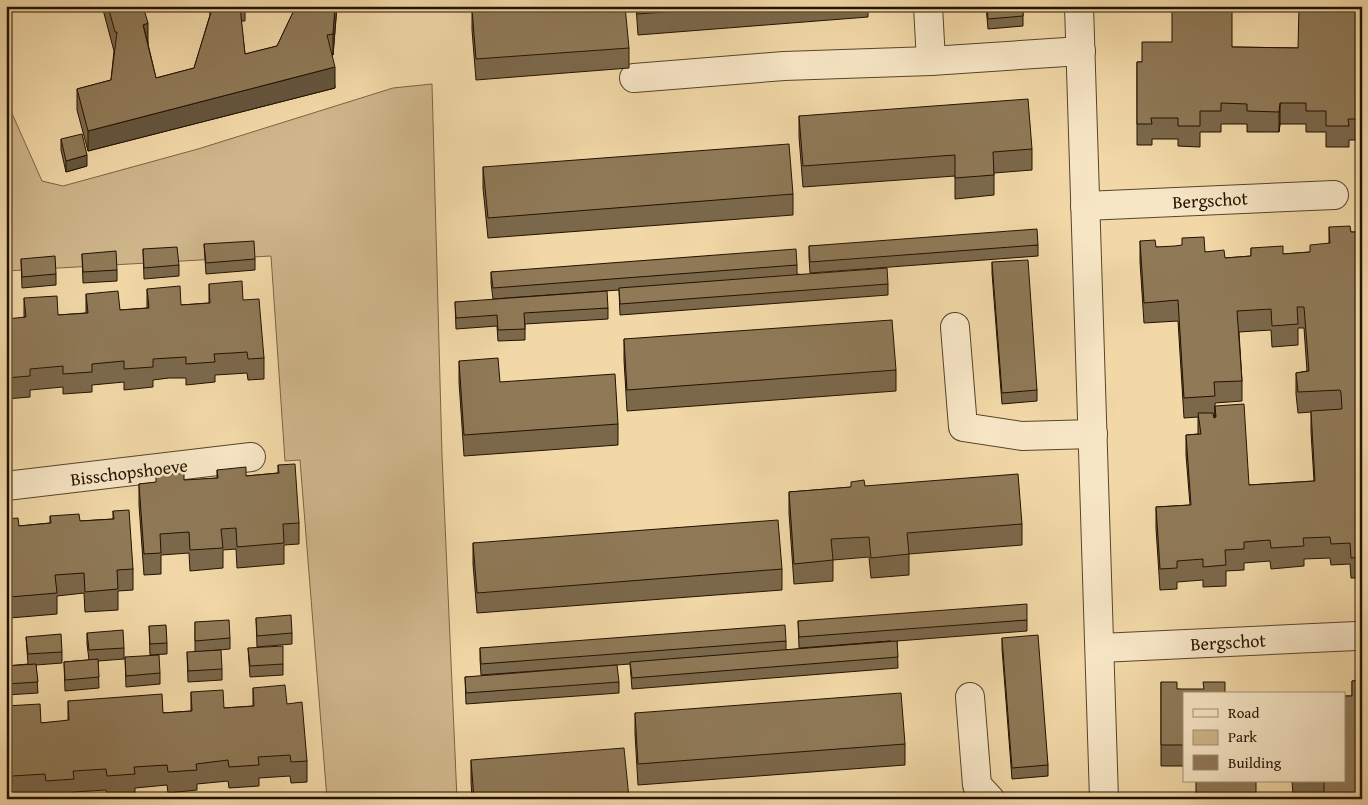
<svg xmlns="http://www.w3.org/2000/svg" width="1368" height="805" font-family="'Gentium Book Plus',serif">
<style>
.green{fill:#cfb68b;stroke:#796446}
.lines{fill:none;stroke-linecap:round;stroke-linejoin:round}
.minor-casing{stroke:#57442a;stroke-width:30}
.minor{stroke:#f7e6c6;stroke-width:28}
.wall{fill:#7b684b;stroke:#231200;fill-rule:evenodd}
.shaded-wall{fill:#64553d;stroke:#231200}
.building{fill:#8f7957;stroke:#231200}
.labels{text-anchor:middle;dominant-baseline:central;stroke-width:5;stroke-linejoin:round;paint-order:stroke}
.street-label{font-size:18px;fill:#231200;stroke:#f7e6c6}
</style>
<rect width="100%" height="100%" fill="#f2d8a7"/>
<filter id="stains"><feTurbulence type="fractalNoise" baseFrequency=".004" numOctaves="4"/><feColorMatrix values="0 0 0 0 .2 0 0 0 0 .09 0 0 0 0 .02 0 0 0 .5 -.17"/></filter>
<radialGradient id="worn" r=".72"><stop offset=".6" stop-color="#630" stop-opacity="0"/><stop offset="1" stop-color="#630" stop-opacity=".3"/></radialGradient>
<path class="green" d="M432,84L442,455L457,799H327L300,460L285,461L271,256L6,271V100L42,181L63,186L198,149L393,88Z"/>
<g class="lines">
<g class="minor-casing">
<g id="minor">
<path d="M928,6L931,61L1081,51"/>
<path d="M1079,6L1104,799"/>
<path d="M634,78L784,66L931,61"/>
<path d="M1085,206L1334,195"/>
<path d="M955,327L963,427L1022,436L1093,434"/>
<path d="M6,486L251,457"/>
<path d="M1100,648L1356,636"/>
<path d="M970,697L977,785L990,799"/>
</g>
</g>
<use href="#minor" class="minor"/>
</g>
<g class="wall">
<path d="M102,6H143L148,44L156,78L194,68L210,15L209,6H245V21H241L245,54L277,46L296,6H337L333,55H332L335,88L88,151L77,110V89L111,80L114,51Z"/>
<path d="M636,6H868V17L638,35Z"/>
<path d="M986,6H1023V26L988,29Z"/>
<path d="M472,9L629,48V68L476,80L472,30Z"/>
<path d="M1232,47L1298,48L1359,63H1362V140H1349V147H1326V132H1306V124H1280L1279,132H1247V124H1221V132H1200V147L1178,146V139H1152V145H1137V62H1142Z"/>
<path d="M799,116L1032,149V170L994,173V195L955,199V176L803,187L799,137Z"/>
<path d="M61,139L87,166L66,172L61,150Z"/>
<path d="M483,167L793,194V215L488,238L483,188Z"/>
<path d="M1329,227L1351,232H1362V578H1351L1350,564L1331,565L1330,558L1304,559V566L1271,569L1270,561L1244,563V570L1226,571V586L1203,587V580L1177,582V589L1160,590L1156,528V507L1190,505L1186,455V435L1198,434V417L1184,418L1178,321L1144,323L1140,262V241L1156,247L1205,252L1225,258L1251,256V248L1283,254L1310,252L1329,243ZM1298,328H1304L1307,371L1296,373V394L1298,413L1311,412V432L1314,481L1249,485L1215,406V418H1214V416H1215V403L1242,401V381L1239,332L1271,330L1272,347L1298,345Z"/>
<path d="M204,244L255,259V270L206,274Z"/>
<path d="M1038,245V256L810,273L809,257V246Z"/>
<path d="M143,249L179,265V276L144,279Z"/>
<path d="M82,254L117,270V281L83,283Z"/>
<path d="M21,259L56,274V285L22,288Z"/>
<path d="M992,262L1037,390V401L1002,404L992,273Z"/>
<path d="M797,265V274L888,284V295L620,315L619,290L493,299L491,283V272Z"/>
<path d="M209,284L243,300L264,358V379L248,380L247,373L232,374L215,375V382L186,385V378H169L153,380V387L124,390V382L92,385V392L63,394V387L30,390V397L6,399V319L24,318V298L58,315L86,313V294L120,310L147,308V289L181,305L209,303Z"/>
<path d="M455,302L608,308V319L525,324V340L498,341L497,326L456,329Z"/>
<path d="M624,339L896,370V391L627,411L624,360Z"/>
<path d="M459,361L500,382L618,424V445L464,456L459,382Z"/>
<path d="M278,465L299,523V544L284,545V564L237,568L236,549L223,550V568L190,571L189,553L161,555V574L144,575L139,505V484L217,478V470L246,476L278,473Z"/>
<path d="M865,486L1022,524V545L909,554V575L871,578L869,557L833,560V581L794,584L789,513V492Z"/>
<path d="M113,511L133,569V590L118,591V610L85,612L84,593L57,596V614L10,618L9,599H6V519L19,526L50,523V516L80,521L113,519Z"/>
<path d="M473,543L782,569V590L477,613L473,564Z"/>
<path d="M256,618L292,633V644L257,647Z"/>
<path d="M1027,620V631L897,641L898,668L632,689L630,664L481,675L480,659V648L786,641V650L891,641L799,648L798,621Z"/>
<path d="M195,622L230,638V649L195,652Z"/>
<path d="M149,626L167,643V654L150,655Z"/>
<path d="M87,633L124,648V659L98,661L99,688L65,691L64,662L89,660L87,644Z"/>
<path d="M26,637L62,652V663L36,665L38,693L6,695V666L28,664Z"/>
<path d="M1002,638L1048,765V776L1012,779L1002,649Z"/>
<path d="M248,648L283,664V675L250,677Z"/>
<path d="M187,652L222,669V680L188,682Z"/>
<path d="M125,657L160,673V684L126,687Z"/>
<path d="M465,677L619,682V693L466,704Z"/>
<path d="M1362,680V799H1323V796H1293L1292,781H1344V696H1352V681Z"/>
<path d="M1161,682L1177,689L1225,694H1184V766H1161Z"/>
<path d="M253,688L287,704L307,761V782L291,783L290,776L259,778V786L229,788L228,781L197,784V790L168,793L167,785L135,788V795L107,797L106,790L74,792V799H45V794L12,797V799H6V706L41,723L68,721V701L163,713L191,711V692L224,708L253,706Z"/>
<path d="M635,713L905,744V765L638,785L635,734Z"/>
<path d="M471,760L629,799H472L471,781Z"/>
</g>
<g class="shaded-wall">
<path d="M335,6H337L333,55V34Z"/>
<path d="M148,23V44L143,25Z"/>
<path d="M335,67V88L88,151V131Z"/>
<path d="M1280,103V124L1279,132V112Z"/>
<path d="M87,155V166L66,172V161Z"/>
</g>
<g class="building">
<path d="M108,6H143L148,23L143,25L156,78L194,68L213,6H240L245,54L277,46L296,6H335L333,34L327,35L335,67L88,131L77,89L111,80L117,32H115Z"/>
<path d="M509,6H625L629,48L476,59L472,9Z"/>
<path d="M638,6H740L638,14Z"/>
<path d="M987,6H1023V16L988,19Z"/>
<path d="M1172,6H1232V47L1298,48L1299,6H1359L1358,63H1362V119H1348L1349,126H1326V111H1306V103H1280L1279,112L1247,111V104L1221,103V111H1200V126H1178V118H1151L1152,124H1137V62H1142V42H1172Z"/>
<path d="M1028,99L1032,149L993,152L994,175L955,178V155L803,166L799,116Z"/>
<path d="M82,134L87,155L66,161L61,139Z"/>
<path d="M789,144L793,194L488,218L483,167Z"/>
<path d="M1350,226L1351,232H1362V557L1351,558L1350,543L1331,544L1330,537L1303,538L1304,546L1271,548L1270,540L1244,542V549L1225,550L1226,565L1203,567V559L1177,561V568L1160,569L1156,507L1191,505L1186,435L1201,434L1198,413H1213L1214,418L1216,417L1215,406L1244,404L1249,485L1315,481L1311,411L1342,409L1341,393L1340,390L1298,392L1296,373L1309,371L1304,307H1297L1298,324L1272,326L1271,309L1237,311L1242,381L1214,382L1215,396L1184,398L1178,300L1144,303L1140,241L1155,240L1156,247L1175,246L1182,245V238L1204,237L1205,252L1224,250L1225,258L1251,256V248L1283,246V254L1310,252V245L1330,243L1329,227Z"/>
<path d="M1037,229L1038,245L810,262L809,246Z"/>
<path d="M254,241L255,259L206,263L204,244Z"/>
<path d="M177,247L179,265L144,268L143,249Z"/>
<path d="M796,249L797,265L493,288L491,272Z"/>
<path d="M116,251L117,270L83,272L82,254Z"/>
<path d="M55,256L56,274L22,277L21,259Z"/>
<path d="M1028,260L1037,390L1002,393L992,262Z"/>
<path d="M887,268L888,284L620,304L619,288Z"/>
<path d="M242,281L243,300L259,299L264,358L248,359L247,352L232,353L214,354L215,362L186,364V357L169,358L153,359V367L124,369V361L92,364V372L63,374V366L30,369V376L6,378V319L26,317L24,298L57,296L58,315L88,313L86,294L118,291L120,310L149,308L147,289L180,286L181,305L196,304L210,303L209,284Z"/>
<path d="M607,291L608,308L524,313L525,329L498,330L497,315L456,318L455,302Z"/>
<path d="M892,320L896,370L627,390L624,339Z"/>
<path d="M498,358L500,382L615,374L618,424L464,435L459,361Z"/>
<path d="M295,464L299,523L283,524L284,543L237,547L236,528L221,529L223,548L190,550L189,532L160,534L161,553L144,554L139,484L156,482V475L184,473V480L218,478L217,470L246,467V476L279,473L278,465Z"/>
<path d="M1018,474L1022,524L907,533L909,554L871,558L869,537L831,539L833,560L794,564L789,492L851,487V482L864,480L865,486Z"/>
<path d="M129,510L133,569L117,570L118,589L85,592L84,573L55,575L57,593L10,597L9,578H6V519L18,518L19,526L51,523L50,516L79,514L80,521L114,519L113,511Z"/>
<path d="M778,520L782,569L477,593L473,543Z"/>
<path d="M1027,604V620L799,637L798,621Z"/>
<path d="M291,615L292,633L257,636L256,618Z"/>
<path d="M229,620L230,638L195,641V622Z"/>
<path d="M166,625L167,643L150,644L149,626Z"/>
<path d="M785,625L786,641L481,664L480,648Z"/>
<path d="M123,630L124,648L89,650L87,633Z"/>
<path d="M61,634L62,652L28,654L26,637Z"/>
<path d="M1038,635L1048,765L1012,768L1002,638Z"/>
<path d="M897,641L898,657L632,678L630,662Z"/>
<path d="M283,646V664L250,666L248,648Z"/>
<path d="M221,650L222,669L188,671L187,652Z"/>
<path d="M159,655L160,673L126,676L125,657Z"/>
<path d="M98,659L99,677L65,680L64,662Z"/>
<path d="M36,664L38,682L6,684V666Z"/>
<path d="M617,665L619,682L466,693L465,677Z"/>
<path d="M1362,680V799H1324V781H1344V696H1352V681Z"/>
<path d="M1161,682H1177V689H1204L1203,682H1225V694H1184V745H1161Z"/>
<path d="M285,685L287,704L302,702L307,761L291,762L290,755L258,757L259,765L229,767L228,760L196,764L197,770L168,772L167,765L134,767L135,774L107,776L106,769L73,771L74,779L46,781L45,774L12,776V784H6V725H8L6,706L40,704L41,723L69,720L68,701L162,694L163,713L192,711L191,692L223,690L224,708L254,706L253,688Z"/>
<path d="M901,693L905,744L638,764L635,713Z"/>
<path d="M624,748L629,798L474,799L471,760Z"/>
<rect x="1196" y="781" width="60" height="18"/>
</g>
<g class="labels">
<g class="street-label">
<text transform="translate(1210 200) rotate(-3)">Bergschot</text>
<text transform="translate(129 472) rotate(-7)">Bisschopshoeve</text>
<text transform="translate(1228 642) rotate(-3)">Bergschot</text>
</g>
</g>
<rect width="1368" height="805" fill="none" stroke="#f2d8a7" stroke-width="25"/>
<rect x="8" y="8" width="1353" height="790" fill="none" stroke="#231200" stroke-width="2.5"/>
<rect x="12" y="12" width="1343" height="780" fill="none" stroke="#231200"/>
<rect x="1183" y="692" width="162" height="90" fill="#f7e6c6" stroke="#a29177"/>
<rect x="1193" y="709" width="25" height="8" fill="#f7e6c6" stroke="#a29177"/>
<text x="1228" y="718" font-size="15" fill="#231200">Road</text>
<rect x="1193" y="730" width="25" height="15" fill="#cfb68b" stroke="#a29177"/>
<text x="1228" y="742" font-size="15" fill="#231200">Park</text>
<rect x="1193" y="755" width="25" height="15" fill="#8f7957" stroke="#a29177"/>
<text x="1228" y="768" font-size="15" fill="#231200">Building</text>
<rect width="100%" height="100%" filter="url(#stains)"/>
<rect width="100%" height="100%" fill="url(#worn)"/>
</svg>
